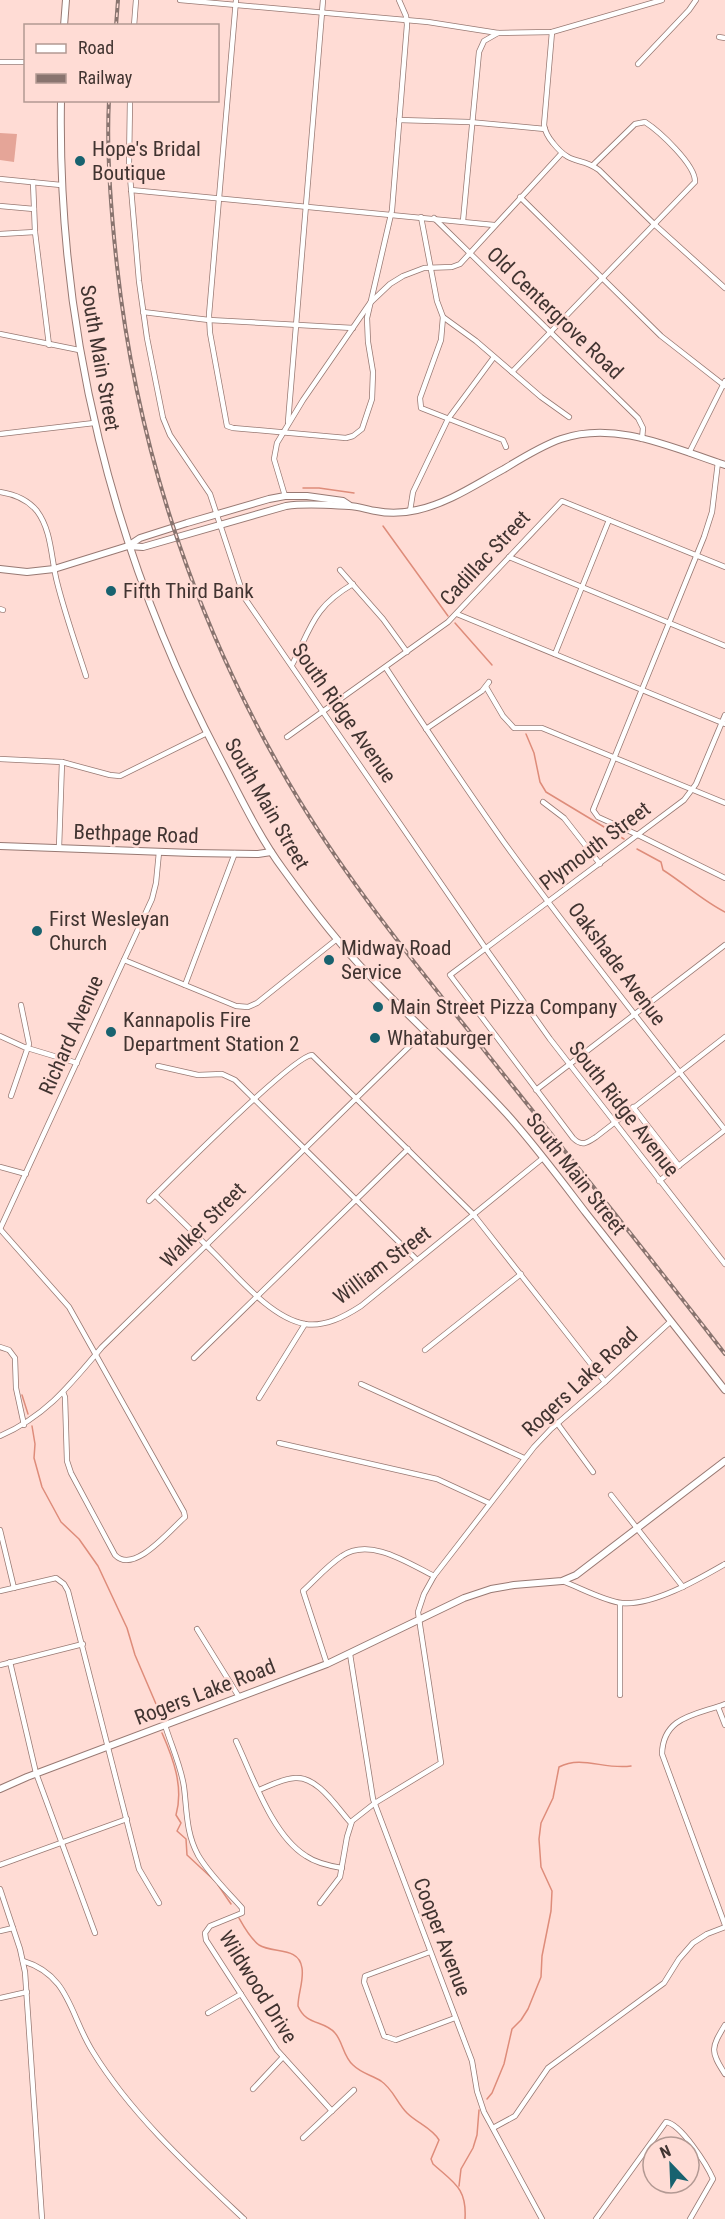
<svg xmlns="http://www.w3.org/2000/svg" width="725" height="2219" font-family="'Roboto Condensed',sans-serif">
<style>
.green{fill:#e5a598}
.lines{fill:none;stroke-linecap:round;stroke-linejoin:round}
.stream{stroke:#de8c7a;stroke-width:1.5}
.minor-casing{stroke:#987973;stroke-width:6}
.major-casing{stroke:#987973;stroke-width:8}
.minor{stroke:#fff;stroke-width:4.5}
.major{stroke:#fff;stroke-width:6}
.rail-casing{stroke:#89746f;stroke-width:4}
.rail{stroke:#ffdcd5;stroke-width:1.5;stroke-dasharray:4.5;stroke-linecap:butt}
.poi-dot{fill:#18626f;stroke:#ffdcd5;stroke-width:2}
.labels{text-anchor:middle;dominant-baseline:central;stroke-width:5;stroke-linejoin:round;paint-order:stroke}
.poi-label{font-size:21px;fill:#413431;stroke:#ffdcd5;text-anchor:start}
.street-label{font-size:21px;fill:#413431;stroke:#ffdcd5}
</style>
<rect width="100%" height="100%" fill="#ffdcd5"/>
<path class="green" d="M0,133L17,134L14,162L0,160Z"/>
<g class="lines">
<g class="stream">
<path d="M303,488H319L354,493"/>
<path d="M383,526L448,616"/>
<path d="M455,623L492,665"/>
<path d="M526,734L534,753L540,782L546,792L624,839"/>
<path d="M637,849L661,862L663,870C685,884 703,901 725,912"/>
<path d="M22,1395L28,1414"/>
<path d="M32,1426L35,1444L34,1458L42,1487L61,1522L79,1539L98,1566L127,1628L135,1655L162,1718"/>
<path d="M162,1733C173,1758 184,1787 176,1815L181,1823L177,1831L186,1839L187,1855L215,1881"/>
<path d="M218,1885L231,1904"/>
<path d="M239,1918C244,1927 250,1938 259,1945C273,1954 299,1946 302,1968C304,1981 298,1993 298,2006C306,2026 324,2020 335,2033C343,2042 343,2056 353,2065C361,2073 371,2075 381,2081C393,2089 397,2103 407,2113C417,2123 432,2128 439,2140L431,2159L433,2164C454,2183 467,2188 465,2219"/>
<path d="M487,2099L492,2093L504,2064L512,2029L521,2020L528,2009L541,1977L542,1956L551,1911L552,1891L541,1867L539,1839L541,1823L553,1798L559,1767C582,1755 604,1770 631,1766"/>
<path d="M459,2186L461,2169L473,2148L477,2135L479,2110"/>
</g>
<g class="minor-casing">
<g id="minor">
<path d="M180,0L428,22L498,33L552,32L662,0"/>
<path d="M236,0L209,315L210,333L227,426L233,428L346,438L353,436L362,429L372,399L373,372L368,342L367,318L392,210L407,25L406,16L399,0"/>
<path d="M134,26L136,0"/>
<path d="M552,32L544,125C545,132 548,137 553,143C572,167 580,156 599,170L654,224L725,288"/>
<path d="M719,37L725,38"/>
<path d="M0,62H26"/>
<path d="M638,64L689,10L696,0"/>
<path d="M130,100L129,165L139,281L147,338L163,418L170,435L210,494L244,597L486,949L550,1039L725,1264"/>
<path d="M399,120L469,122L545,129"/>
<path d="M0,179L61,185"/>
<path d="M33,182L35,232L49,345"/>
<path d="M131,190L494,225"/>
<path d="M520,197L661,336L725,386"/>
<path d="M0,206L34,209"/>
<path d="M421,217L437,301L443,317L476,341L541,397L569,417"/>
<path d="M434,218L638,418L643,428L642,439"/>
<path d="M463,221L479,52L484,41L498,33"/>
<path d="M0,234L35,232"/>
<path d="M143,312L209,320L353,328"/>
<path d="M443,317L441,340L420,398L421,408L503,440L506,447"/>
<path d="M0,334L79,350"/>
<path d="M512,372L695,182C696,165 659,131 645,122L635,124L593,165"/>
<path d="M288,422L323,0"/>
<path d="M0,434L94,423"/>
<path d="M689,453L725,381"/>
<path d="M718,462L712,512L704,537L593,810L598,817L638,835L725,878"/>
<path d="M0,492C13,494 28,500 37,511C52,531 51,559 57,582C65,614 76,645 86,676"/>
<path d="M285,496L274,459L277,443L303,400L370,303L390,284L403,276L424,268L452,267L460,264L561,154"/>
<path d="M410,511L413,492L448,419L494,357"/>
<path d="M509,557L725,646"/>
<path d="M340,570L383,619L407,652"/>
<path d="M0,609L3,610"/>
<path d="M457,614L725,724"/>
<path d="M555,654L609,520"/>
<path d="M292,665C311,628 313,607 353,584"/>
<path d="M386,668C424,726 463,784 503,841C574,939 650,1034 725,1130L659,1181"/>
<path d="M486,687L503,716L514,728H542L725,803"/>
<path d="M725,715L696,784L684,800L450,975L573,1138C582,1147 587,1143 596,1137L725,1037"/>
<path d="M426,729L482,691L489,682"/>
<path d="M287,737L448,622L562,501L725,567"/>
<path d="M0,759L62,762L110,775L120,776L207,733"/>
<path d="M543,802L564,818L600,864"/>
<path d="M59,848L62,762"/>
<path d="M124,960L236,1006L248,1007L257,1003L337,939"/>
<path d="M185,985L235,853"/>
<path d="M0,1036L24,1047L77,1063"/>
<path d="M158,1066L198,1075L222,1074L235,1080L417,1260"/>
<path d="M536,1090L725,945"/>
<path d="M11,1096L29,1044L21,1005"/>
<path d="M633,1107L679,1166"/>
<path d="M0,1167L26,1174"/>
<path d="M155,1195C175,1214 195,1234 214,1253C238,1277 271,1318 305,1324C325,1327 344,1317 361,1306L543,1158"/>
<path d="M149,1201C171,1179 293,1056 312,1055L473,1214L605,1382"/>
<path d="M0,1229L69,1307L184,1512L185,1517C170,1530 134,1575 115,1555L71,1473L67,1461L65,1397L63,1392"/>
<path d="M0,1229L152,899L156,883L159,852"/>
<path d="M0,1347L9,1350L15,1358L16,1388L24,1425"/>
<path d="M425,1350L521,1274"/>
<path d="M194,1358L408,1149"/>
<path d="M361,1384L524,1458"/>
<path d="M259,1398L305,1324"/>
<path d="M557,1423L593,1472"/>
<path d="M0,1436C46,1416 70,1385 102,1347L425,1031"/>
<path d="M279,1443L437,1479L489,1503"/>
<path d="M611,1495L683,1587"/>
<path d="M0,1530L14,1588"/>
<path d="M562,1581C579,1587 604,1601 622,1603C653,1606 699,1579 725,1564"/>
<path d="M0,1591L56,1578L64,1584L68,1591L139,1869L159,1903"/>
<path d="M620,1603V1695"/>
<path d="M197,1629L239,1697"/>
<path d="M350,1654L373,1799L472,2061L477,2091L484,2112L542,2219"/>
<path d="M10,1662L36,1773L95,1933"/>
<path d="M327,1664L303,1591C316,1579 328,1565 342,1556C370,1537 408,1563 434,1576"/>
<path d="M0,1665L83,1644"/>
<path d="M725,1704C696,1715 663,1716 662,1754L725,1925"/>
<path d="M718,1707L725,1725"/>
<path d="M165,1725C171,1745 181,1766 184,1787C187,1811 186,1833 198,1855C209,1874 227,1891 242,1908V1913L210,1926L205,1933L206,1940L277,2050L332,2111"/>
<path d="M236,1741C253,1777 272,1835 306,1856C316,1863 330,1866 342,1868"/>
<path d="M259,1790C271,1785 282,1779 295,1778C318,1776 337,1808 351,1823"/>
<path d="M0,1865L127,1819"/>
<path d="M0,1889L20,1949L25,1972L42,2219"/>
<path d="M320,1903L340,1877L347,1837L352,1821L375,1803L441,1763L418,1612L424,1594L434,1576L534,1447L551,1429L605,1382L671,1321"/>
<path d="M0,1931L13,1928"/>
<path d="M430,1952L365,1976L364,1982L384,2036L396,2040L455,2018"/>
<path d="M23,1961C70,1975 70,2016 93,2052C131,2114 191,2169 244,2219"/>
<path d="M0,1998L27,1992"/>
<path d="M208,2013L241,1994"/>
<path d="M725,2025C711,2048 710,2051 725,2074"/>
<path d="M253,2089L283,2057"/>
<path d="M493,2128L515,2116L548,2068L664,1983L679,1959L693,1943L707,1934L725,1927"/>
<path d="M303,2138L354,2090"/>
<path d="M596,2219L666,2122C681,2124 707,2165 713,2179L690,2219"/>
</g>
</g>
<g class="major-casing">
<g id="major">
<path d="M64,26L66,0"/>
<path d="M61,100C57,330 113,555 220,758C240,796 258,835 283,869C309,905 337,942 368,974C413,1021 462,1065 506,1113C534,1144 560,1179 586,1213C632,1272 679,1331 725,1390"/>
<path d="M128,546L143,547L286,506C307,503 328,505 349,506C358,506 368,510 376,511C390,514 404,513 417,510C449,503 476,484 504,469C522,458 541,446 561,439C615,420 673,448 725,465"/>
<path d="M0,569L27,572L54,569L128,546L140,538L187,523L269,499L285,496H307L343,501L349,505"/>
<path d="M0,846L193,853L258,854L271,852"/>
<path d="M0,1789L27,1777L327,1664L464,1598L491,1589L514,1585L562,1581L576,1575L725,1461"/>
</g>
</g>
<use href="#minor" class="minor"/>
<use href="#major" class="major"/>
<g class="rail-casing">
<g id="rail">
<path d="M116,26L118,0"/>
<path d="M109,100C106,155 111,212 117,266C138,456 200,637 299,800C354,890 422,972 488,1055C567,1154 647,1253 725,1354"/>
</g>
</g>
<use href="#rail" class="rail"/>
</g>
<g class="poi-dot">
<circle cx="80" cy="161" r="6"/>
<circle cx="111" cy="591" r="6"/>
<circle cx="37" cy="931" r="6"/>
<circle cx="329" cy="960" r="6"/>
<circle cx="378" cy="1007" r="6"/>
<circle cx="111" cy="1032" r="6"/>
<circle cx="375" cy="1038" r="6"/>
</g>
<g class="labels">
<g class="poi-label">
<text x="92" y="149">Hope's Bridal<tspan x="92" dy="24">Boutique</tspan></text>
<text x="123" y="591">Fifth Third Bank</text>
<text x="49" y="919">First Wesleyan<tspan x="49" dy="24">Church</tspan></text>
<text x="341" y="948">Midway Road<tspan x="341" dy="24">Service</tspan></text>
<text x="390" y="1007">Main Street Pizza Company</text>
<text x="123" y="1020">Kannapolis Fire<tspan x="123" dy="24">Department Station 2</tspan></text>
<text x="387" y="1038">Whataburger</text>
</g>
<g class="street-label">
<text transform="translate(555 313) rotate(44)">Old Centergrove Road</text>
<text transform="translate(100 358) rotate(80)">South Main Street</text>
<text transform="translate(485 558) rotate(-47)">Cadillac Street</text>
<text transform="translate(344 713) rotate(55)">South Ridge Avenue</text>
<text transform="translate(267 804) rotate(60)">South Main Street</text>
<text transform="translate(136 834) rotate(2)">Bethpage Road</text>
<text transform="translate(595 846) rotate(-37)">Plymouth Street</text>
<text transform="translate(617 964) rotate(53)">Oakshade Avenue</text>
<text transform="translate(71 1035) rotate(-66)">Richard Avenue</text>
<text transform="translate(624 1109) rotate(52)">South Ridge Avenue</text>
<text transform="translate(576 1174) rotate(52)">South Main Street</text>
<text transform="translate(203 1225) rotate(-45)">Walker Street</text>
<text transform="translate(382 1265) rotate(-37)">William Street</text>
<text transform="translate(580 1382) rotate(-43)">Rogers Lake Road</text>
<text transform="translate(205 1692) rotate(-21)">Rogers Lake Road</text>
<text transform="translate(442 1937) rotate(69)">Cooper Avenue</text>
<text transform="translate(258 1987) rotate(58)">Wildwood Drive</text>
</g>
</g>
<rect x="24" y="24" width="195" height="78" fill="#ffdcd5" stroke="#b39993" stroke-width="1.5"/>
<rect x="36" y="44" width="30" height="9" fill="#ffffff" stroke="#b39993" stroke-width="1.5"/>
<text x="78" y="54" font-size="18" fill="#413431">Road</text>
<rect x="36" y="74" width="30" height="9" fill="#89746f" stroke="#b39993" stroke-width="1.5"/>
<text x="78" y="84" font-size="18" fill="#413431">Railway</text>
<g transform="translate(671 2165) rotate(337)"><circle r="28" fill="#ffdcd5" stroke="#b39993" stroke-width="1.5"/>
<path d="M0-4.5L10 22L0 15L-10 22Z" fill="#18626f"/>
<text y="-9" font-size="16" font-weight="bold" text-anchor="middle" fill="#413431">N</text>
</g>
</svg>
